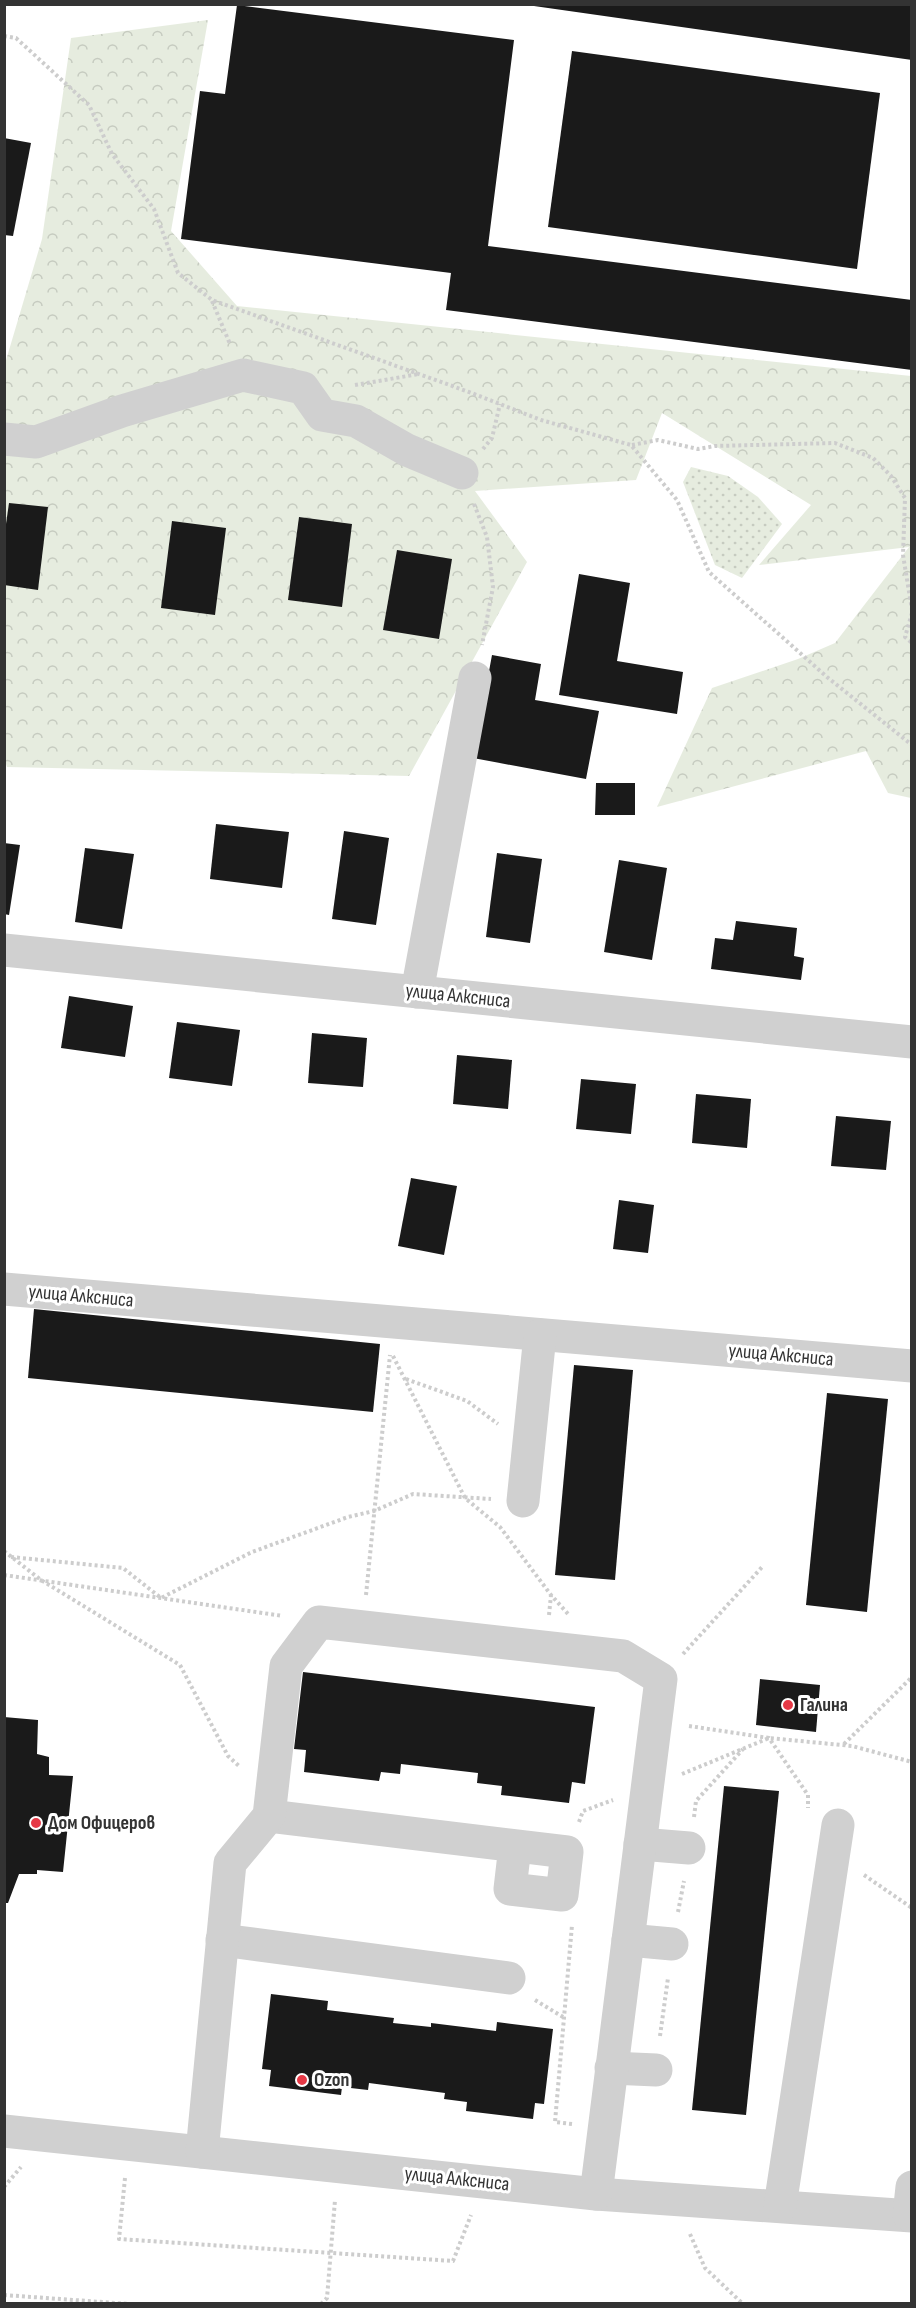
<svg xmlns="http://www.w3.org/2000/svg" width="916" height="2308" font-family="'Sofia Sans Condensed',sans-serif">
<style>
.grass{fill:url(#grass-dots)}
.forest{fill:url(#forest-crowns)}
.building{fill:#1a1a1a}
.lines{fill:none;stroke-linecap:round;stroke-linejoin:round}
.path{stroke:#cdcdcd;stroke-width:4;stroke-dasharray:3 3;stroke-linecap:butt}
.minor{stroke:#d0d0d0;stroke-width:33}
.poi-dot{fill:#e63946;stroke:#fff;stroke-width:2}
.labels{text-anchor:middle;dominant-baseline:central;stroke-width:6;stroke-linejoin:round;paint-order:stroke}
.street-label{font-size:20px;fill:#333;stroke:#fff}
.poi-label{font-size:20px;font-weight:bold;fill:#333;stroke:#fff;text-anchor:start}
</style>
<defs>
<pattern id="grass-dots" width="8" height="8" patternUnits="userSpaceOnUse" patternTransform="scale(1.5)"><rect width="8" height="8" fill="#e6ecdf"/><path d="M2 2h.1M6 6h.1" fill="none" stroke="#c6cbc0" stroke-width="1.8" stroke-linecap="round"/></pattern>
<pattern id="forest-crowns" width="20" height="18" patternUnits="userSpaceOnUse" patternTransform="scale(1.5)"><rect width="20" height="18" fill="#e6ecdf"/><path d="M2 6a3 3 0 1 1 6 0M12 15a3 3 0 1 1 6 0" fill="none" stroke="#c6cbc0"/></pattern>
</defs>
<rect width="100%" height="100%" fill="#fff"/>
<path class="grass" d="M691,467L728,476L758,497L782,524L742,578L715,565L683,482Z"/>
<path class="forest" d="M208,20L171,231L237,306L911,376V798L888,793L866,751L657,807L712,688L798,659L835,643L909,547L759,565L811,505L662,413L636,480L475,491L527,562L409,776L7,767L4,758V367L42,239L71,38Z"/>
<g class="building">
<path d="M534,4H912V60L534,6Z"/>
<path d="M237,5L514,40L488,246L912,300V370L446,310L451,273L181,239L200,91L225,94Z"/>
<path d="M572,51L880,93L857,269L548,227Z"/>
<path d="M4,138L31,143L13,236L4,235Z"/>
<path d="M9,503L48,507L38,590L4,585V538Z"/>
<path d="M299,517L352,524L342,607L288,600Z"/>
<path d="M172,521L226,528L215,615L161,608Z"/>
<path d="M397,550L452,559L439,639L383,630Z"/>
<path d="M579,574L630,583L617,661L683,672L677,714L559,695Z"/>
<path d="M492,655L541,664L535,700L599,711L586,779L473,758Z"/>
<path d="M596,783H635V815H595Z"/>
<path d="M216,824L289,832L282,888L210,879Z"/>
<path d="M344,831L389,838L376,925L332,919Z"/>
<path d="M4,843L20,845L9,915L4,914Z"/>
<path d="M85,848L134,854L122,929L75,922Z"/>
<path d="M497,853L542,859L530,943L486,937Z"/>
<path d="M619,860L667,868L652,960L604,952Z"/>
<path d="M736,921L797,928L794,956L804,958L801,980L711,969L715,938L733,940Z"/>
<path d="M69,996L133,1006L125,1057L61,1048Z"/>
<path d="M177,1022L240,1030L232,1086L169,1078Z"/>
<path d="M312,1033L367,1038L363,1087L308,1083Z"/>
<path d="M457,1055L512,1060L508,1109L453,1104Z"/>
<path d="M581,1079L636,1084L631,1134L576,1129Z"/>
<path d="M696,1094L751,1099L747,1148L692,1143Z"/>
<path d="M836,1116L891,1121L886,1170L831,1166Z"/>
<path d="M411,1178L457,1186L444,1255L398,1246Z"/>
<path d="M619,1200L654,1205L648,1253L613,1249Z"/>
<path d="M34,1309L380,1344L373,1412L28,1378Z"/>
<path d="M574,1365L633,1370L615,1580L555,1575Z"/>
<path d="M827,1393L888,1399L867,1612L806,1605Z"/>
<path d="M303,1672L595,1707L585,1784L572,1782L569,1803L501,1795L502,1786L477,1783L478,1773L401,1764L400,1774L381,1772L379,1781L304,1772L306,1750L294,1749Z"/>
<path d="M760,1679L820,1685L816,1732L756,1725Z"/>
<path d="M4,1717L38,1720L37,1754L49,1757V1775L73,1776L63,1872L37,1870V1874H19L8,1903H4Z"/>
<path d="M724,1786L779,1791L746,2115L692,2110Z"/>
<path d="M271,1994L328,2001L327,2010L394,2018L393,2023L431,2027V2023L496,2031L497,2022L553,2029L544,2104L535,2103L533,2119L466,2111L467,2102L444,2099L445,2093L369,2083L368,2090L342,2087L341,2095L269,2086L271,2070L262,2069Z"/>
</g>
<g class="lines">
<g class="path">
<path d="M4,36L16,38L89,105L112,154L154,209L178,273L212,300L469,392L541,420L631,445L677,500L709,572L827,677L912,745"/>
<path d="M212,301L230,344"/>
<path d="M355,385L419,374"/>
<path d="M632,445L658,440L698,449L715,446L835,443L873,458L891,476L905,498L903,555L912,610"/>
<path d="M483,449L492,438L500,404"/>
<path d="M474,504L487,537L493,587L482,645"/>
<path d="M912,613L905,637L912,643"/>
<path d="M393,1356L465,1498L500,1527L551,1595L569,1615"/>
<path d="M406,1379L467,1401L498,1424"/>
<path d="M4,1551L41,1580L180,1665L228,1756L240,1767"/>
<path d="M11,1557L123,1568L161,1598L252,1552L348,1517L374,1511L413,1494L491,1499"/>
<path d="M4,1575L283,1616"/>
<path d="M366,1595L390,1355"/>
<path d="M549,1615L551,1595"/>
<path d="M683,1654L763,1566"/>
<path d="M689,1726L769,1738L808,1795V1808"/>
<path d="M844,1744L912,1677"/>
<path d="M682,1774L769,1738L852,1746L912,1762"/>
<path d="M694,1817L696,1801L743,1749"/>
<path d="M579,1822L583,1811L613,1800"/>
<path d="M864,1875L912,1908"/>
<path d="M678,1912L684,1881"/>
<path d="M535,2000L563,2017"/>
<path d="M660,2036L668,1978"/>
<path d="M572,2124L555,2122L572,1925"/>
<path d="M125,2178L119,2239L453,2261L471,2215"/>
<path d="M4,2187L21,2167"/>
<path d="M690,2234L705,2268L743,2304"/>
<path d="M4,2295L130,2304"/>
<path d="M321,2304L327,2298L335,2200"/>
</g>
<g class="minor">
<path d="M4,439L36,442L122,411L243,375L303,388L322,415L356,421L407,450L462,473"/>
<path d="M4,950L912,1042"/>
<path d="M417,992L475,678"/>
<path d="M4,1289L912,1366"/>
<path d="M523,1501L540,1335"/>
<path d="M269,1816L567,1852L562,1895L510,1889L515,1846"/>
<path d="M640,1844L689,1848"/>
<path d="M222,1940L509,1978"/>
<path d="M628,1940L672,1944"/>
<path d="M611,2068L656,2070"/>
<path d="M4,2131L596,2194L912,2216"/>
<path d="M202,2152L230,1863L269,1816L286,1666L319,1622L623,1656L661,1679L596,2194"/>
<path d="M780,2206L838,1825"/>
<path d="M909,2215L912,2187"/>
</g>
</g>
<g class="poi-dot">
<circle cx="788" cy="1705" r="6"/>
<circle cx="36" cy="1823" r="6"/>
<circle cx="302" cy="2080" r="6"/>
</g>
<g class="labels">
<g class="street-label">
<text transform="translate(458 996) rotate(6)">улица Алксниса</text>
<text transform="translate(81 1296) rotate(5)">улица Алксниса</text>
<text transform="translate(781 1355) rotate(5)">улица Алксниса</text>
<text transform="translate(457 2179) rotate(6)">улица Алксниса</text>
</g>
<g class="poi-label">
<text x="800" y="1705">Галина</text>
<text x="48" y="1823">Дом Офицеров</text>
<text x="314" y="2080">Ozon</text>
</g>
</g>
<rect width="916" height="2308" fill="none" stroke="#333333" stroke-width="12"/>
</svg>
